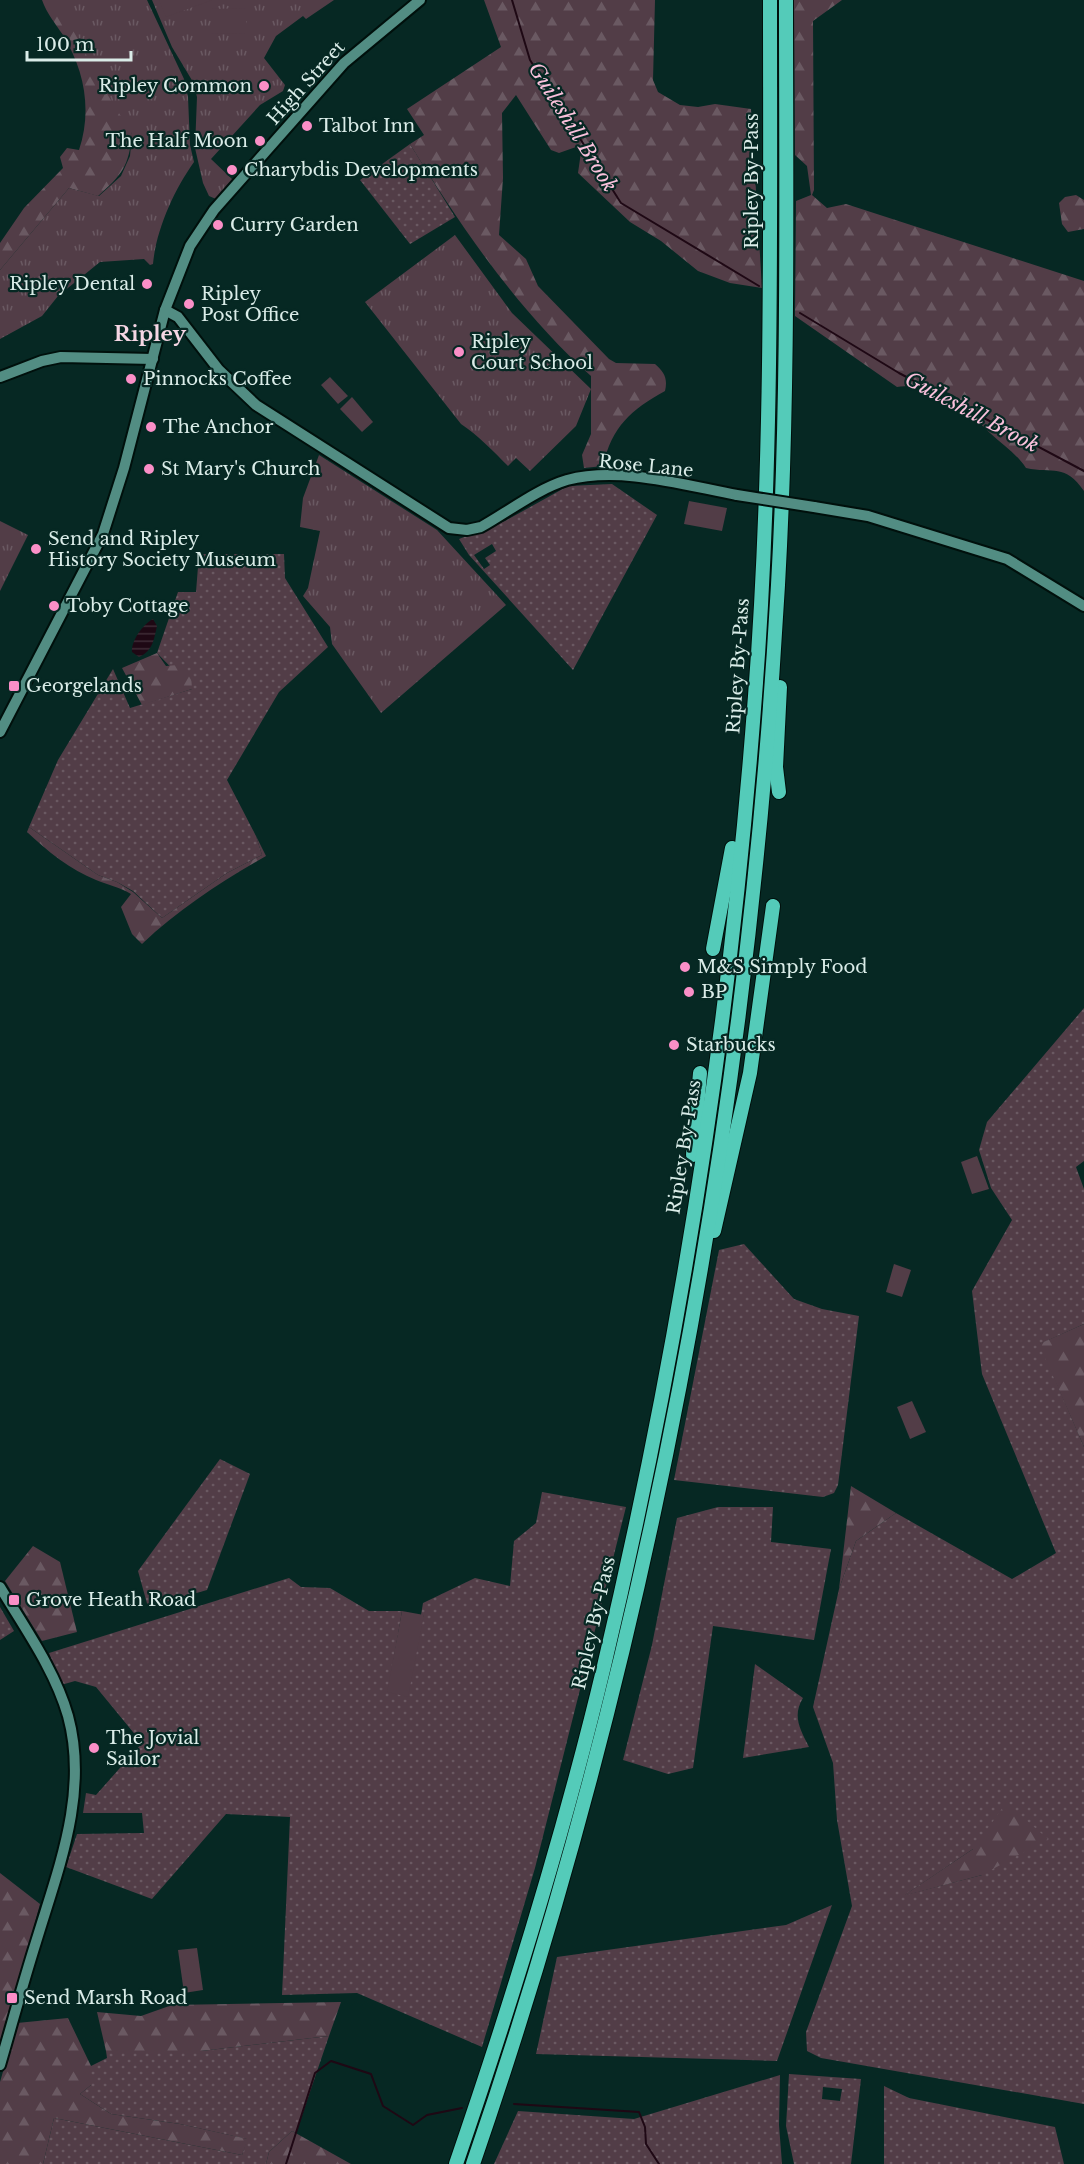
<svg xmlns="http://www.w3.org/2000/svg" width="1084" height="2164" font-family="'Libre Baskerville',serif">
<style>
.grass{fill:url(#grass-dots);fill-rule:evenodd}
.forest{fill:url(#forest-firs)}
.park{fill:url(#park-tufts)}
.pitch{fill:#523d47}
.water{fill:url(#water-rules)}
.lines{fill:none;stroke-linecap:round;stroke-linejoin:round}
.stream{stroke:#1e0814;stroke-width:2}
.secondary-casing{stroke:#00100c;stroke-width:14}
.highway-casing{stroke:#00100c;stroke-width:16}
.secondary{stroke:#528d83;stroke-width:10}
.highway{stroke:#54cbb9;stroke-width:14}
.secondary-bridge-casing{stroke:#00100c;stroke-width:14;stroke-linecap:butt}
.secondary-bridge{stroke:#528d83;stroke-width:10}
.poi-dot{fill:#fa8fc7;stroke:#062823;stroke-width:2}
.labels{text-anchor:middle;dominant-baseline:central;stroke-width:4.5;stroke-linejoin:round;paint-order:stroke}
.street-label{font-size:18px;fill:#daece8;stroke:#062823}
.poi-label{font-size:18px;fill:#daece8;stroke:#062823;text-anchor:start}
.water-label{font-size:20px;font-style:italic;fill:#fac1dc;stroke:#062823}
.quarter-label{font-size:21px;font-weight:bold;fill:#f5d6e4;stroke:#062823}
</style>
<defs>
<pattern id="grass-dots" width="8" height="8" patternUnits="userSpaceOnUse" patternTransform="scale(1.5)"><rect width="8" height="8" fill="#523d47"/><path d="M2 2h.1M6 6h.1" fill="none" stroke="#6a5962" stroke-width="1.8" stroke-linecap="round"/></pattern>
<pattern id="forest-firs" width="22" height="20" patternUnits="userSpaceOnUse" patternTransform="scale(1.5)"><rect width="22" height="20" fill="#523d47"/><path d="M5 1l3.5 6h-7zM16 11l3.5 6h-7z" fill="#6a5962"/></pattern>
<pattern id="park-tufts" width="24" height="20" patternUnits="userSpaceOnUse" patternTransform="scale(1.5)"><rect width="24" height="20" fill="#523d47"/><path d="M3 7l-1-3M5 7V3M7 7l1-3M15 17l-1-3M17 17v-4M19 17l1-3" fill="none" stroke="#6a5962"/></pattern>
<pattern id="water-rules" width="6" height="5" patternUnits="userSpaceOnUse" patternTransform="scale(1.5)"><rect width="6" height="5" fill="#1e0814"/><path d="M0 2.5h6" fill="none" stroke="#3e2c36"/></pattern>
</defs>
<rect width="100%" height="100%" fill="#062823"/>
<g class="grass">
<path d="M410,144L455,217L410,244L360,180Z"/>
<path d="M612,484L657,515L573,670L469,555L459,539L505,521L568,486ZM492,544L496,551L485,558L490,565L484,569L474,555Z"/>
<path d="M199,554H284L285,578L328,647L279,692L227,780L256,836L262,855L227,873L162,918L133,891L117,882L98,875L29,827L58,760L113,669L130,708L192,689L157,653L178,592H196Z"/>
<path d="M1084,1008V1161L1076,1167L1084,1189V1324L1040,1344L1084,1447V2104L821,2058L807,2051L806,2032L852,1906L837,1820L833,1763L813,1707L839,1589L856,1541L896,1513L1012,1579L1056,1553L982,1374L972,1291L1012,1220L991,1188L979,1150L987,1122ZM973,1849L982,1875L905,1895Z"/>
<path d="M744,1244L794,1299L822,1309L859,1316L838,1485L834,1493L823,1497L674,1480L719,1250Z"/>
<path d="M220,1459L250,1474L207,1590L148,1607L138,1571Z"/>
<path d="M542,1492L626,1507L535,1868L482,2047L357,1993L282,1995L290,1817L226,1814L152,1899L66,1867L77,1834L144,1833L142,1813H83L86,1793L96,1795L142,1743L96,1687L75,1681L61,1685L49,1653L289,1578L301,1587L330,1588L369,1611H402L388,1692L424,1615H421L423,1603L475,1578L510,1586L514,1541L536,1523Z"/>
<path d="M718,1507H773L771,1542L831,1549L814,1640L713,1626L693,1768L668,1774L623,1760L652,1645L677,1518Z"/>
<path d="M0,1607L14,1631L0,1640Z"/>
<path d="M755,1664L803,1698C792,1716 800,1729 809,1747L743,1758Z"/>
<path d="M832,1905L777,2061L536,2054L557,1957L786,1925Z"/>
<path d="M329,2036L296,2133L292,2131L269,2152L266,2164H43L54,2118L242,2155L247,2139L180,2124L111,2114L80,2094L91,2085V2066L107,2058L106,2051H201Z"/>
<path d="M789,2074L861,2079L851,2164H794L786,2126ZM823,2087L842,2089L840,2101L822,2099Z"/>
<path d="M780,2075L779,2125L782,2164H494L518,2111L634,2119Z"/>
<path d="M884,2086L909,2098L1055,2127L1064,2164H884Z"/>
</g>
<g class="forest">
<path d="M42,0H85L132,134C129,166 122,175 98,196L69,188L0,270V243L24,208L63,168L60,157L67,148L79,150C92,111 85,71 63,35C55,23 47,14 42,0Z"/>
<path d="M484,0H655L653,80L658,92L680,105L698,107L715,104L751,109L762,288L730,283L698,271L661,241L630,222L578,173L581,152L576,147L559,153L551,150L516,95L502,113L503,178L499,235L526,259L538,286L609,359L616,363L655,364C664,372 668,378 665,391C631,410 612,426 603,466L584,468L582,455L591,434V376C518,311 461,227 410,144L424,135L407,109L501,47Z"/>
<path d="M794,0H842L813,21L814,190L812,195L827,208L846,204L1084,281V491C1065,463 1053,474 1026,468C1016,453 1003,445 990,433C980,425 974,414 966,405C950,387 918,384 897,387L795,316L796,201L811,195L807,166L795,155Z"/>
<path d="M1076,195L1084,200V229L1068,232L1062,224L1059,203L1065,197Z"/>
<path d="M157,653L166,666L178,665L191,675L192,689L142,705L122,668Z"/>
<path d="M29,827L98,875L117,882L133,892L162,918L227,873L262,855L256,836L266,856C221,882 180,908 142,944L132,934L121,907L131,894C119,887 108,885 96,880C71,870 47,851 27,832Z"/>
<path d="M1084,1324V1447L1039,1344Z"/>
<path d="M851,1486L896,1513L856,1541L839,1589Z"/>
<path d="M33,1546L60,1562L77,1632L42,1641L5,1581Z"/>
<path d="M1006,1803L1048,1839L982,1875L903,1896L973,1849Z"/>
<path d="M0,1873L40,1904L1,2047L0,2046Z"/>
<path d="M341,2002L329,2036L201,2051H106L97,2012L141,2016L172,2005Z"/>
<path d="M68,2018L91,2066V2085L80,2094L111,2114L180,2124L248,2139L242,2155L54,2118L43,2164H0V2082L17,2023Z"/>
<path d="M292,2131L351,2164H266L269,2152Z"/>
</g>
<g class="park">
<path d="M63,0H147L184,79L188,97L190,145L194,162C174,190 156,230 153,264L150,265L144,259L100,262L58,296L42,316L0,339V270L69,188L99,196L121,176L130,156L132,134L94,73Z"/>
<path d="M152,0H334L306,19L303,16L276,36L264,58L285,85L283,91L260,105L211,159L233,180L216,199L209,196L203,183L195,148L197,97L193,82L172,47Z"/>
<path d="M455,235L512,313L591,389L576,426L530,471L516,458L508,466C494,452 478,435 461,424L365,302Z"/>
<path d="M319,455L437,530L506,605L381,713L332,644L330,627L303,596L308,588L320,531L300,527L303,498Z"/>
<path d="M0,521L28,535L0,591Z"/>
</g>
<g class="pitch">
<path d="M159,0H212L166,17Z"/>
<path d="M246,8V33L211,34V9Z"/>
<path d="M330,377L348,396L338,404L321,385Z"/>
<path d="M352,397L373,422L362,432L340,409Z"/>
<path d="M689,501L727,508L722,531L684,524Z"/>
<path d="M977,1156L989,1189L972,1194L961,1162Z"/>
<path d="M894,1264L911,1270L902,1297L886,1292Z"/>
<path d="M912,1401L926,1432L910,1439L897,1407Z"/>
<path d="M402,1611L424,1615L408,1697L387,1692Z"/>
<path d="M197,1948L203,1990L184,1993L178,1950Z"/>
</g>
<path class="water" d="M153,619L157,626C154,639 153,651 139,657L132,652C131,641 143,624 153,619Z"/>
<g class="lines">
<g class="stream">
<path d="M512,0L530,60L621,203L759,286"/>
<path d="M800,313L899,373L1084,471"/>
<path d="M514,2104L639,2112L645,2127L646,2144L659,2164"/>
<path d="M286,2164L315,2073L331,2061L371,2074L383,2106L413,2125L427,2115L462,2108"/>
</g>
<g class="secondary-casing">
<g id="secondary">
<path d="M165,310L178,317L219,370L256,405L449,528L467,530L481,527C508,512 537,489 567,480C620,466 683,485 737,495"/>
<path d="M0,377L42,361L61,357L153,359"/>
<path d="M814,507L868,516L1007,559L1084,606"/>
<path d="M0,732L103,534L124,468L165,310L190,246L214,210L344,63L420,0"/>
<path d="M0,1587C24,1627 55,1670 68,1716C89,1793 58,1869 36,1942C23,1983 12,2024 0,2065"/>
</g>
</g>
<g class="highway-casing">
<g id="highway">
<path d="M779,792L776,767L780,687"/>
<path d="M713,949L732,848"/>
<path d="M693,1155L700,1073"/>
<path d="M714,1231L750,1073L773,906"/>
<path d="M456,2164C512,2001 564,1834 604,1666C679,1350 731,1019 755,696C773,464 770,232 770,0"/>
<path d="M473,2164C648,1656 748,1121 778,585C789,390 786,195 786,0"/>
</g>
</g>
<use href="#secondary" class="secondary"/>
<use href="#highway" class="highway"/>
<g class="secondary-bridge-casing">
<path id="secondary-bridge" d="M737,495L814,507"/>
</g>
<use href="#secondary-bridge" class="secondary-bridge"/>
</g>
<g class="poi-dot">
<circle cx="264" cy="86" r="6"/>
<circle cx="307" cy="126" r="6"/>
<circle cx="260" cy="141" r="6"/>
<circle cx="232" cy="170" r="6"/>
<circle cx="218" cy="225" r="6"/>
<circle cx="147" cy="284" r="6"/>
<circle cx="189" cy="304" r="6"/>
<circle cx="459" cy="352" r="6"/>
<circle cx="131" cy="379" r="6"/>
<circle cx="151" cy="427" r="6"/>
<circle cx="149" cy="469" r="6"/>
<circle cx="36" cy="549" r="6"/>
<circle cx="54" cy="606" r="6"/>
<rect x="8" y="680" width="12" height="12" rx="3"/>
<circle cx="685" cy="967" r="6"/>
<circle cx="689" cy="992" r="6"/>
<circle cx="674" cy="1045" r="6"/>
<rect x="8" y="1594" width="12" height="12" rx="3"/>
<circle cx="94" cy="1748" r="6"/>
<rect x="6" y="1992" width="12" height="12" rx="3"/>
</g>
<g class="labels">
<g class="street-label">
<text transform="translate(306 83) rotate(-48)">High Street</text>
<text transform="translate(752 181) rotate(-90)">Ripley By-Pass</text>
<text transform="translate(646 466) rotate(6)">Rose Lane</text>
<text transform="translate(738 666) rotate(-86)">Ripley By-Pass</text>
<text transform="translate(684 1147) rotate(-81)">Ripley By-Pass</text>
<text transform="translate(594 1623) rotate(-77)">Ripley By-Pass</text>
</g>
<g class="poi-label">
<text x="252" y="86" text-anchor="end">Ripley Common</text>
<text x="319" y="126">Talbot Inn</text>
<text x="248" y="141" text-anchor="end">The Half Moon</text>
<text x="244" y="170">Charybdis Developments</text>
<text x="230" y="225">Curry Garden</text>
<text x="135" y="284" text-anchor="end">Ripley Dental</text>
<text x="201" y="294">Ripley<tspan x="201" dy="21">Post Office</tspan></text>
<text x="471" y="342">Ripley<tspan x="471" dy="21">Court School</tspan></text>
<text x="143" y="379">Pinnocks Coffee</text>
<text x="163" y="427">The Anchor</text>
<text x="161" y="469">St Mary's Church</text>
<text x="48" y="539">Send and Ripley<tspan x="48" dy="21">History Society Museum</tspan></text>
<text x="66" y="606">Toby Cottage</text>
<text x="26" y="686">Georgelands</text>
<text x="697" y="967">M&amp;S Simply Food</text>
<text x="701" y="992">BP</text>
<text x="686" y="1045">Starbucks</text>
<text x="26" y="1600">Grove Heath Road</text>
<text x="106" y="1738">The Jovial<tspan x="106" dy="21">Sailor</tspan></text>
<text x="24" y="1998">Send Marsh Road</text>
</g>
<g class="water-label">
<text transform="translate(573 127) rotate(58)">Guileshill Brook</text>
<text transform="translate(972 412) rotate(28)">Guileshill Brook</text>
</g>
<g class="quarter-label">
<text x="150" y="334">Ripley</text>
</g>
</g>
<path d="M27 51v9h104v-9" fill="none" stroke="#daece8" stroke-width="3"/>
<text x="36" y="51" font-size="18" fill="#daece8" stroke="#062823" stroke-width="4.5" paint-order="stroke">100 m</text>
</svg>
